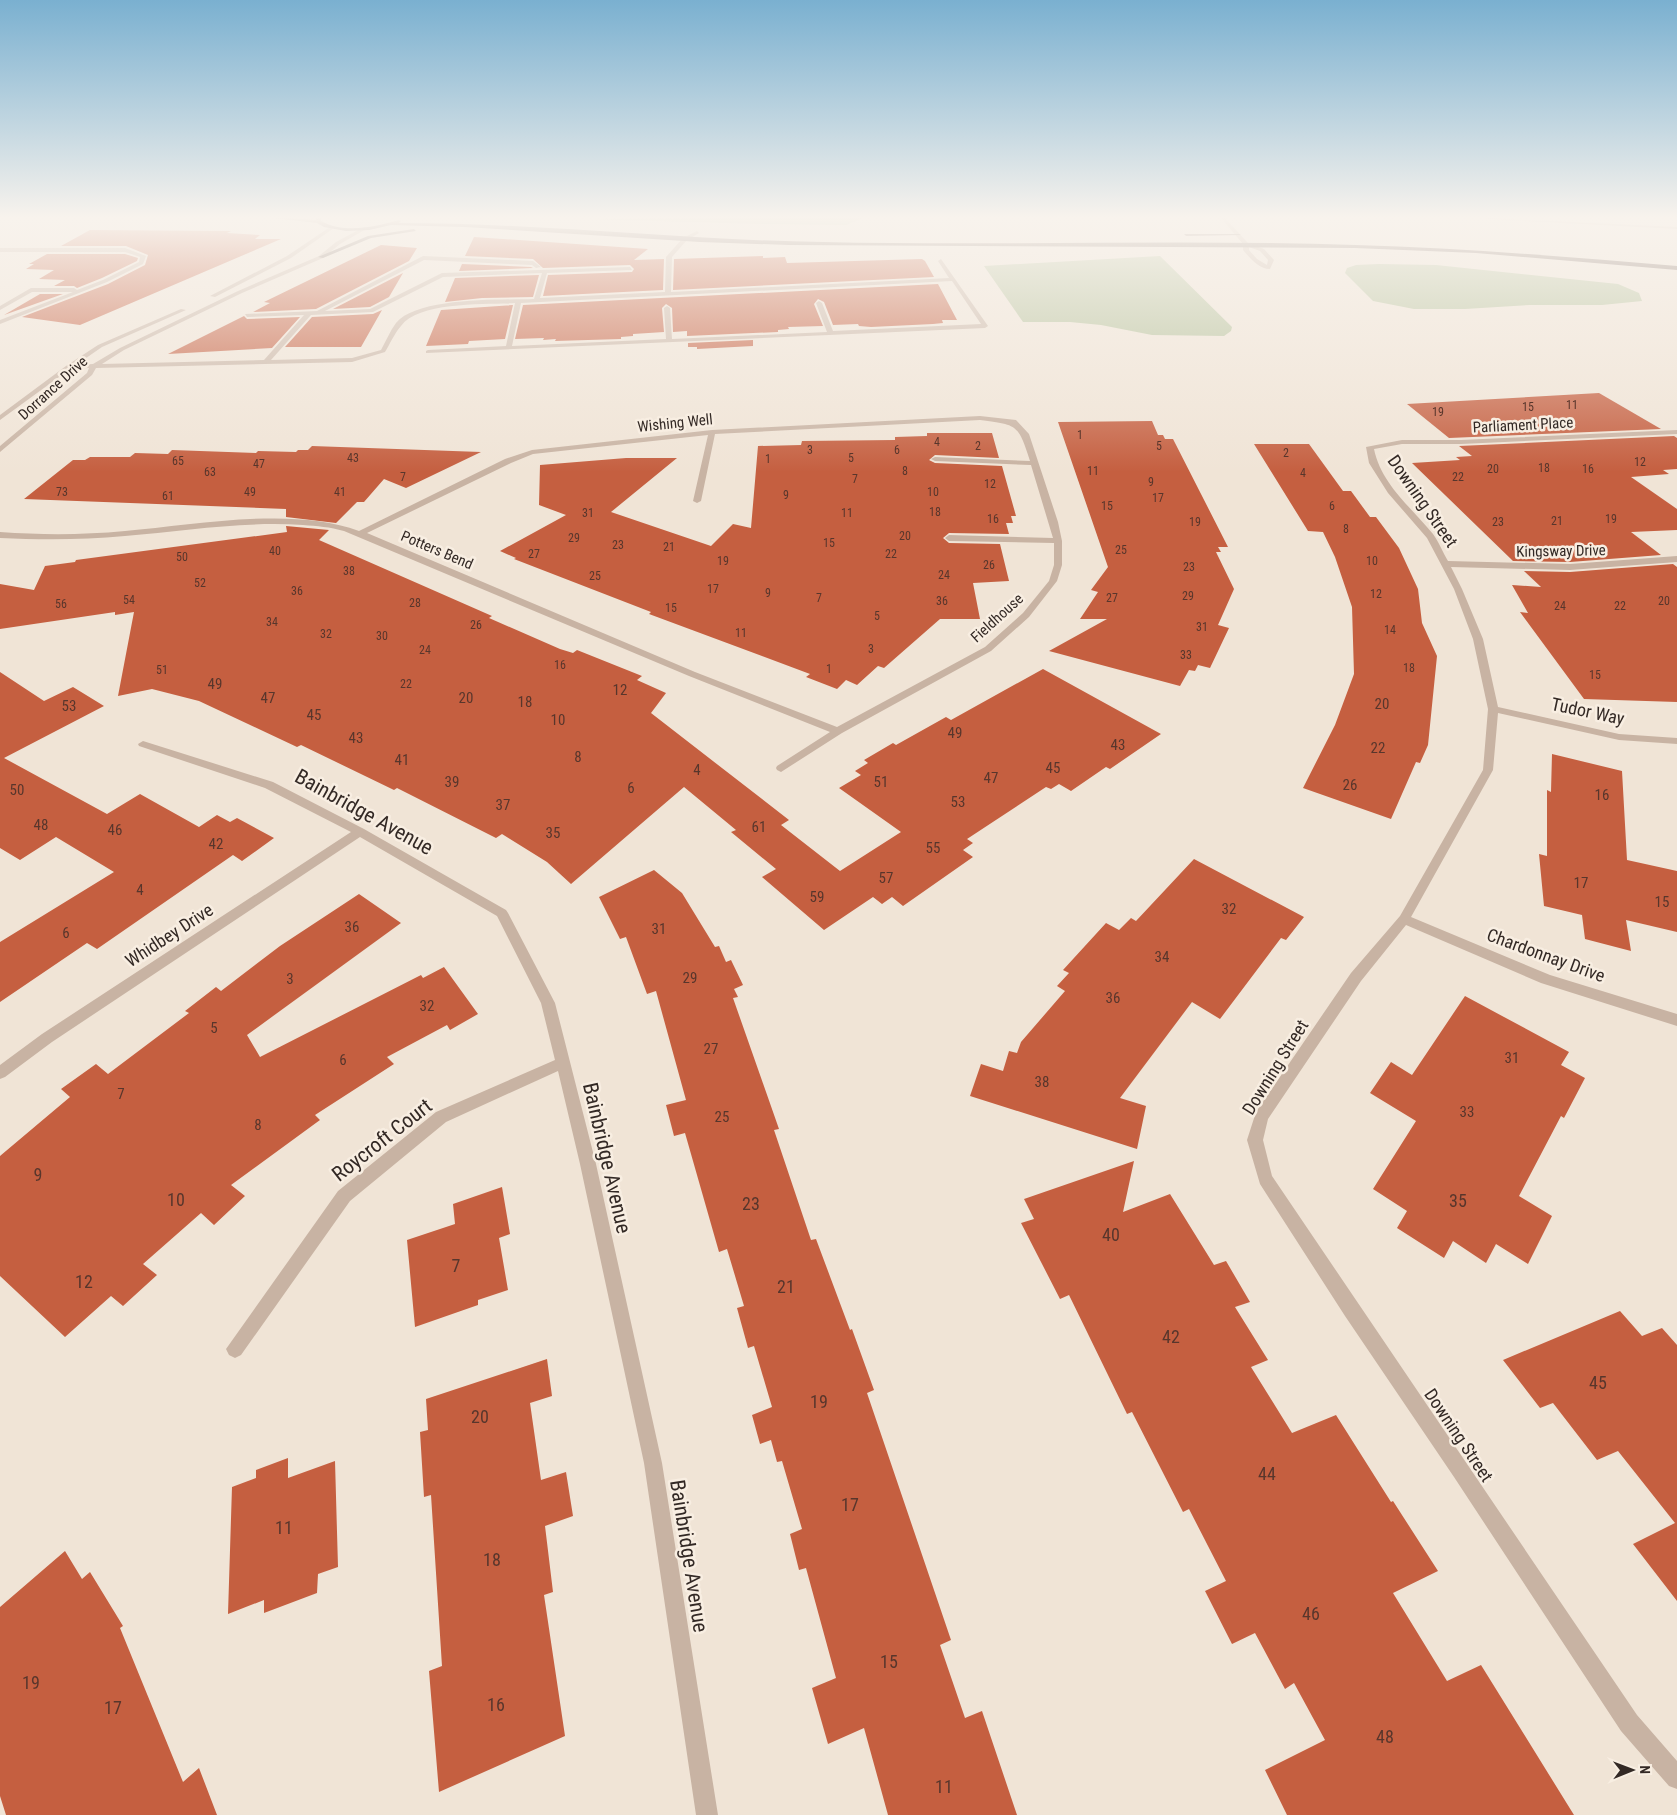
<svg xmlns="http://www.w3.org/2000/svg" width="1677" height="1815" font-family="'Roboto Condensed',sans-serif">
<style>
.green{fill:#b2bf97}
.building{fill:#c55f40}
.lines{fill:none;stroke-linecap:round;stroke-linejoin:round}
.minor{fill:#c8b3a3;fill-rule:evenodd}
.major{fill:#756056;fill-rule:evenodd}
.labels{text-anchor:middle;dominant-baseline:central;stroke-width:5;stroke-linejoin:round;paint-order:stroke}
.far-number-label{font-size:12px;fill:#58362c}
.far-street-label{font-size:15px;fill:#332925;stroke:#f8eee2}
.number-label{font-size:15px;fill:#58362c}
.street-label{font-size:18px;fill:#332925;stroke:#f8eee2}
.near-number-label{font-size:18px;fill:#58362c}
.near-street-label{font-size:21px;fill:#332925;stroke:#f8eee2}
</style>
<rect width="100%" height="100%" fill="#f0e4d6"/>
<g class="green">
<path d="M863,218L846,225L764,224L585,219Z"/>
<path d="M1160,256L1232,327L1231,331L1224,336L1152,335L1101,325L1070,322H1023L984,266Z"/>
<path d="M1379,264L1436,265L1618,284L1639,293L1642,301L1602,305H1530L1465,309H1414L1373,301L1345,273L1347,268L1356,265Z"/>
</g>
<g class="building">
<path d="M90,230L231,231L227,233L260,235L255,239H281L80,325L22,317L108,284L145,265L148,255L126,246H61Z"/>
<path d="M474,237L648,249L634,260L664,259L663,290L543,296L548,275L632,272L634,269L630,265L543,268L533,259L465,256Z"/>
<path d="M381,245L417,248L409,261L316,309L253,312L270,303L264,302Z"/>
<path d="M47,254H125L138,258L137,261L102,278L77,288L74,286H54L65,280L39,279L54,270L26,269L34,264H29Z"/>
<path d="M763,256V258L785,257L787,263L922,259L925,261L934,277L673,290L674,259Z"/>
<path d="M462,264L531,267L533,268L459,271Z"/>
<path d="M403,273L389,297L370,307L333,309Z"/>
<path d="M539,275L533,297L482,298L445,302L455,278Z"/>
<path d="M938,284L957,320H942L943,323L933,324L871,327L859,326L858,324L833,325L824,302L818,299L814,304L823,326L788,327L789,329L778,330V332L687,336V331L673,332L672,308L666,304L662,308L664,332L633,334V336L621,337V339L555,341L556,339L543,340L544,338L515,339L523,305Z"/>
<path d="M40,294H63L4,315Z"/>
<path d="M513,305L505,339L469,341L468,344L426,346L441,310Z"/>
<path d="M382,310L361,347H285L312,317L373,314Z"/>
<path d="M244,316L247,319L300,317L272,348L168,354Z"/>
<path d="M753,340V346L697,349V347H688V343Z"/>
<path d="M1599,393L1661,429L1449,438L1407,404Z"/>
<path d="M1152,421L1158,435H1163L1165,439H1173L1228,547H1218L1221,552H1216L1234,589L1218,625L1229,628L1210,668L1198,665L1195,671L1189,670L1180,686L1049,651L1107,619H1080L1098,592L1091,590L1108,567L1058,422Z"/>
<path d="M927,433H992L999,458L935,455L929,460L935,463L1002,466L1016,516H1011L1013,523H1006L1009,534L949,533L943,538L949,543L1000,544L1009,581L973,583L980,619H940L884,668L878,666L857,685L846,680L837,689L806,677L810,674L649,614L651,612L514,559L516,558L500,551L566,515L539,505L540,465L626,458H677L611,512L711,546L733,524L751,528L758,446L801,445L802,441L895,440V437L927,436Z"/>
<path d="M1674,436L1677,438V469L1663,470L1669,474L1631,477L1677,509V530L1631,532L1661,555L1570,562L1513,561L1412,463L1460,460L1456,457L1472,456L1459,446Z"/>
<path d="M1254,444H1309L1343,491H1351L1370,517H1376L1399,548L1418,589L1422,623L1437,656L1428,745L1420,763L1416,762L1391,819L1303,788L1335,725L1354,674L1352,607L1335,557L1323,532L1308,531Z"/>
<path d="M312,446L481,452L406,488L384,479L364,502H357L336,523L286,517V509L24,499L73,460H85L90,457H130L135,453L168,454L172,450L256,453L258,451L296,452L298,450H308Z"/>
<path d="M286,526L329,530L319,540L492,616L489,618L560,649L573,653L577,650L642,676L637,680L666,693L651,713L789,820L781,825L840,871L901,832L839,788L861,775L855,771L868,763L864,760L893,743L896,745L946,717L951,720L1043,669L1161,734L1110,769L1106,767L1071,791L1059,784L1051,789L1046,787L967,839L973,843L963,850L973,857L903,906L892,897L882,904L873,897L824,930L762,877L776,869L731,832L736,830L684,787L571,884L547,862L502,834L496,838L397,788L394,790L301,745L297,747L199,701L152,689L118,696L134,612L115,615V612L0,629V584L34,590L45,566L75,562L76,560L287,532Z"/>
<path d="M1673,564L1677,567V702L1584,699L1520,612L1528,613L1512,585L1541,587L1524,571L1570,572Z"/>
<path d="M0,672L44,701L73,687L104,706L4,758L107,814L140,794L199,827L217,815L230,822L237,818L274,838L242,861L233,855L97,949L87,943L0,1002V942L114,872L56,837L20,860L0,848Z"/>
<path d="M1552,754L1622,771L1627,860L1677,871V932L1626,920L1631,951L1585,939L1582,915L1544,906L1539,854L1547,856V790L1551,792Z"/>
<path d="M1194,859L1304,917L1286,940L1281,938L1220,1019L1192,1002L1120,1098L1146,1106L1137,1149L970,1096L981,1064L1003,1071L1009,1051L1017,1053L1021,1042L1065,991L1057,986L1069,973L1063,970L1106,923L1119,930L1131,918L1136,921Z"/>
<path d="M654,870L682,893L715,947L719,946L726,962L731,960L743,985L734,989L738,997L733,998L779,1129L774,1130L811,1240L816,1239L850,1330L852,1329L874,1390L867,1393L951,1640L940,1645L965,1718L982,1711L1017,1815H888L864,1728L828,1744L812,1688L836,1678L806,1568L799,1570L790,1534L802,1529L782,1461L777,1462L771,1440L760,1444L752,1415L772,1407L754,1346L748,1348L737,1308L744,1306L727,1249L719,1252L685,1133L674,1136L666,1105L686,1100L656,991L647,994L626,937L620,939L599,897Z"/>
<path d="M359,894L401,923L247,1035L260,1057L421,975L423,978L444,967L478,1014L450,1030L447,1025L387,1057L394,1064L315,1115L320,1120L231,1185L245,1196L214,1225L201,1213L143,1264L157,1275L123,1306L111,1296L65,1337L0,1276V1156L70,1097L61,1089L96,1064L108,1074L189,1013L185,1011L216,987L221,991L280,946Z"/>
<path d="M1465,996L1569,1052L1561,1065L1585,1078L1564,1118L1561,1116L1519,1196L1552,1216L1528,1264L1496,1244L1486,1263L1453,1241L1444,1258L1397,1228L1407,1211L1373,1189L1416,1121L1370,1093L1391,1062L1412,1075Z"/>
<path d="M1134,1161L1123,1212L1170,1194L1214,1265L1226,1261L1250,1302L1235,1307L1268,1360L1251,1367L1292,1433L1336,1415L1391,1502L1393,1501L1438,1571L1393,1593L1447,1681L1481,1665L1574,1815H1287L1265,1770L1325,1740L1294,1683L1285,1689L1255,1633L1232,1644L1205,1591L1226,1581L1189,1509L1183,1512L1132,1412L1127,1414L1069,1295L1060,1299L1021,1223L1034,1219L1024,1199Z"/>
<path d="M502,1187L510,1234L499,1238L508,1290L478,1300V1305L415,1327L407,1240L455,1224L453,1204Z"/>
<path d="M1620,1311L1642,1336L1662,1328L1677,1345V1601L1633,1544L1675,1523L1618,1451L1597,1460L1553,1403L1540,1408L1503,1360Z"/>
<path d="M547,1359L552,1396L530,1403L541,1480L566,1472L573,1516L545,1526L553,1592L544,1595L565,1736L439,1792L429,1671L442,1666L431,1495L424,1497L420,1432L428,1430L426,1399Z"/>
<path d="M288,1458V1478L335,1461L338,1567L318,1574L317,1593L264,1613V1600L228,1614L232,1487L256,1478V1470Z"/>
<path d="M65,1551L82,1579L90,1572L123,1626L120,1628L183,1782L199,1768L217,1815H6L0,1796V1607Z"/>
</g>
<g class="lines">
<g class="minor">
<path d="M1221,218H1225L1248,243L1264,249L1274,260L1270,269C1259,269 1250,258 1243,250V244ZM1249,247L1260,251L1268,260L1267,265L1257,259L1249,250Z"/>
<path d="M1486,218L1677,227V229L1488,219Z"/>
<path d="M330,227L334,228L291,258L215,297L210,296L287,256Z"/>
<path d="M364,227L368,228L340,244L323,258L242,293L124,350L102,364L264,360L304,315L247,317L245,314L317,311L423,256L533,261L541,267L536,268L532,265L424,260L325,311L370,309L442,273L630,267L632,270L547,273L540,298L665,292L666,257L683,238L697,231L699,233L687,240L672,257L671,292L949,278L938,261L941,259L988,326L985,328L426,353V351L428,350L506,346L515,303C486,305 419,301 401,326C394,334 390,344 385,352L352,362L96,368L92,375L0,452V446L87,373L89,368L70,369L0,420V415L66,366L98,345L181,309L186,310L102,347L76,365L93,364L120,348L238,291L319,256L336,242ZM542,273L534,299C501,300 418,297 396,323C390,331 386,341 381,350L352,358L271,360L311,315L373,312L443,277ZM952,281L981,324L833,331L822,303L819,301L816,303L827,332L672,339L670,308L667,306L664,308L666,339L512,346L521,303Z"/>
<path d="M0,248H125L146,256L143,264L107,282L0,324V320L73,292H32L0,310V306L31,288H74L77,290L103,280L139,262L140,257L125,252H0Z"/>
<path d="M980,416L1016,420L1029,434L1058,522L1062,541V565L1057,581L1029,617L991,651L842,733L781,772L777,770L776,768L777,766L830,732L689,676L344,531C330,527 317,526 303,525C243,521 184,531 125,536C83,540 42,540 0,538V532C42,535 83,535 125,531C195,525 293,506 359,531L505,459L532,450L712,430ZM980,420C1018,425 1018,424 1030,461L935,457L931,459L935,461L1031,465L1053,538L949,535L945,538L949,541L1054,543V565L1049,581L1023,613L985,647L837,727L695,672L367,533L511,463L533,454L708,435L693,501L697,503L701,501L715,434Z"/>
<path d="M1677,430V434L1461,444H1402L1374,449C1381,484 1411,507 1433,534C1439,542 1443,553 1448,561L1570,564L1677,556V562L1570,570L1451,567L1462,589L1483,639L1498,707L1619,734L1677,738V744L1619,740L1498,713L1493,770L1411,917L1550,975L1677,1014V1026L1541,983L1406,925L1361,981L1268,1119L1263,1140L1272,1176L1637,1715L1677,1761V1789L1669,1786L1621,1731L1454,1477L1345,1316L1260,1184L1247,1140L1256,1112L1351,973L1400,916L1483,770L1488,709L1473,639L1454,589L1427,538L1388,493L1369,463L1366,447L1402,440H1461Z"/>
<path d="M143,741L273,782L364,829L506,910L508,913L555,1003L596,1164L662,1463L718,1815H696L644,1463L580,1164L558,1071L446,1122L350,1201L241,1355L235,1358L229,1355L226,1349L338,1191L436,1112L555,1060L541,1003L497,916L360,837L52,1042L5,1077L0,1079V1065L42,1034L351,832L265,788L139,746L138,744Z"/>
</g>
<g class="major">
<path d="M275,218L316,220L317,218H321V221C345,234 374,227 399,220L401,221L399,223C540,223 681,240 823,242C1001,246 1179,239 1356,245C1463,248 1570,257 1677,266V270L1476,253L1355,248L789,245L700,242L465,227L391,225L369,230L346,231L324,227L317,223Z"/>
<path d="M414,229L416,231L371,238L323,258L318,257L368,236Z"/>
<path d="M1184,234H1239L1241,235L1186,236Z"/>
</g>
</g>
<linearGradient id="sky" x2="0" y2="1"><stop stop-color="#7ab0d0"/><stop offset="0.46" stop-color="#f8f3ed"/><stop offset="1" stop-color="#f8f3ed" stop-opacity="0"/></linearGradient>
<rect width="1677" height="472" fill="url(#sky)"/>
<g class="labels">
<g class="far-number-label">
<text x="1572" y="405">11</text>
<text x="1528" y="407">15</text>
<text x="1438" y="412">19</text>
<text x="1080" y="435">1</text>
<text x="937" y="442">4</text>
<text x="978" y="446">2</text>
<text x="1159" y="446">5</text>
<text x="810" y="450">3</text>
<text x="897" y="450">6</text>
<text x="1286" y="453">2</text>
<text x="353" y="458">43</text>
<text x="851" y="458">5</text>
<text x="768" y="459">1</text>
<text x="178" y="461">65</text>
<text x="1640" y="462">12</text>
<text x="259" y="464">47</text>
<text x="1544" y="468">18</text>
<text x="1493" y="469">20</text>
<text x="1588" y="469">16</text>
<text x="905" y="471">8</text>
<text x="1093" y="471">11</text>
<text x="210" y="472">63</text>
<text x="1303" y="473">4</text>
<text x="403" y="477">7</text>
<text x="1458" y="477">22</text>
<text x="855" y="479">7</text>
<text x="1151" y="482">9</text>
<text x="990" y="484">12</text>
<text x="62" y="492">73</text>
<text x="250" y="492">49</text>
<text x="340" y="492">41</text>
<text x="933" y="492">10</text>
<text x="786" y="495">9</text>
<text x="168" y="496">61</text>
<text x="1158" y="498">17</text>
<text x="1107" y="506">15</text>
<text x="1332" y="506">6</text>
<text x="935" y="512">18</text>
<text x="588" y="513">31</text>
<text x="847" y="513">11</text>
<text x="993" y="519">16</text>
<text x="1611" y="519">19</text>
<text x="1557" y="521">21</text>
<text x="1195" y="522">19</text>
<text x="1498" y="522">23</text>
<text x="1346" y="529">8</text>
<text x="905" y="536">20</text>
<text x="574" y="538">29</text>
<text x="829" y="543">15</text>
<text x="618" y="545">23</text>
<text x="669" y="547">21</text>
<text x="1121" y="550">25</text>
<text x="275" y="551">40</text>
<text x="534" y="554">27</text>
<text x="891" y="554">22</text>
<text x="182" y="557">50</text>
<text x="723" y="561">19</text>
<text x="1372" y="561">10</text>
<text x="989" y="565">26</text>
<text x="1189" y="567">23</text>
<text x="349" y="571">38</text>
<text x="944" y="575">24</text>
<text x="595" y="576">25</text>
<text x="200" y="583">52</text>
<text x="713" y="589">17</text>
<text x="297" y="591">36</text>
<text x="768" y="593">9</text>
<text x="1376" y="594">12</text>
<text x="1188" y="596">29</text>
<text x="819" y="598">7</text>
<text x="1112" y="598">27</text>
<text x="129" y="600">54</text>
<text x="942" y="601">36</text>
<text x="1664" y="601">20</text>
<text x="415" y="603">28</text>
<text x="61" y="604">56</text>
<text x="1560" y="606">24</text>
<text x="1620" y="606">22</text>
<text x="671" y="608">15</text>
<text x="877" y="616">5</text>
<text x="272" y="622">34</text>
<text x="476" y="625">26</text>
<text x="1202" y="627">31</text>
<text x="1390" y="630">14</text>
<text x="741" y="633">11</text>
<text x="326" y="634">32</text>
<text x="382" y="636">30</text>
<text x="871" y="649">3</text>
<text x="425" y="650">24</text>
<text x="1186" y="655">33</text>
<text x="560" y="665">16</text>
<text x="1409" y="668">18</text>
<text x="829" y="669">1</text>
<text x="162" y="670">51</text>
<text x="1595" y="675">15</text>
<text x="406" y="684">22</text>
</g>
<g class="far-street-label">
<text transform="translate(53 388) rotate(-42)">Dorrance Drive</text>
<text transform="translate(675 423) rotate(-6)">Wishing Well</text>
<text transform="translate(1523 425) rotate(-3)">Parliament Place</text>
<text transform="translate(437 550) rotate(23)">Potters Bend</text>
<text transform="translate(1561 551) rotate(-1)">Kingsway Drive</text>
<text transform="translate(997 618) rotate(-42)">Fieldhouse</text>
</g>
<g class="number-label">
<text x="215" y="684">49</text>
<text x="620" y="690">12</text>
<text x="268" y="698">47</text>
<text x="466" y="698">20</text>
<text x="525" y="702">18</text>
<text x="1382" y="704">20</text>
<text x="69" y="706">53</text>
<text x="314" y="715">45</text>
<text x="558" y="720">10</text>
<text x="955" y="733">49</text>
<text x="356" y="738">43</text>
<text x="1118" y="745">43</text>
<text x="1378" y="748">22</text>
<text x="578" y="757">8</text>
<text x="402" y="760">41</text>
<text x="1053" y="768">45</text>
<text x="697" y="770">4</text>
<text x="991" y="778">47</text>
<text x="452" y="782">39</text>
<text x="881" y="782">51</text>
<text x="1350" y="785">26</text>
<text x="631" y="788">6</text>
<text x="17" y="790">50</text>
<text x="1602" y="795">16</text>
<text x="958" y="802">53</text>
<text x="503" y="805">37</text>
<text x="41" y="825">48</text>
<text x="759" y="827">61</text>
<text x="115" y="830">46</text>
<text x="553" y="833">35</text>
<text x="216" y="844">42</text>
<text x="933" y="848">55</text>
<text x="886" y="878">57</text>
<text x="1581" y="883">17</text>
<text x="140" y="890">4</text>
<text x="817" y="897">59</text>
<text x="1662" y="902">15</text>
<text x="1229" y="909">32</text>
<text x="352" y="927">36</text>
<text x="659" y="929">31</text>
<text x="66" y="933">6</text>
<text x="1162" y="957">34</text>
<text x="690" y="978">29</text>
<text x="290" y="979">3</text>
<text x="1113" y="998">36</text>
<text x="427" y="1006">32</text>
<text x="214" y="1028">5</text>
<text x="711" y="1049">27</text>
<text x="1512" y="1058">31</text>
<text x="343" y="1060">6</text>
<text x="1042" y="1082">38</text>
<text x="121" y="1094">7</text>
<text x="1467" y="1112">33</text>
<text x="722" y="1117">25</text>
<text x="258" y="1125">8</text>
</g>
<g class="street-label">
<text transform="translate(1423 501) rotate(55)">Downing Street</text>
<text transform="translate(1588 711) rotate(12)">Tudor Way</text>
<text transform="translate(169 935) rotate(-33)">Whidbey Drive</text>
<text transform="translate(1546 955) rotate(20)">Chardonnay Drive</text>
<text transform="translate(1275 1067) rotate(-58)">Downing Street</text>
<text transform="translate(1459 1435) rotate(56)">Downing Street</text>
</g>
<g class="near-number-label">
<text x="38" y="1174">9</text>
<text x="176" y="1199">10</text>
<text x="1458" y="1200">35</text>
<text x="751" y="1203">23</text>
<text x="1111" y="1234">40</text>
<text x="456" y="1265">7</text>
<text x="84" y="1281">12</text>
<text x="786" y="1286">21</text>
<text x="1171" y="1336">42</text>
<text x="1598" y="1382">45</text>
<text x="819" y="1401">19</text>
<text x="480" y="1416">20</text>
<text x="1267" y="1473">44</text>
<text x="850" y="1504">17</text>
<text x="284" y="1527">11</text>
<text x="492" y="1559">18</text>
<text x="1311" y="1613">46</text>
<text x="889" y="1661">15</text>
<text x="31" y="1682">19</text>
<text x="496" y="1704">16</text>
<text x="113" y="1707">17</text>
<text x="1385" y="1736">48</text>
<text x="944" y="1786">11</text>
</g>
<g class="near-street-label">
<text transform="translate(364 812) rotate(29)">Bainbridge Avenue</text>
<text transform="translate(382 1140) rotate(-38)">Roycroft Court</text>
<text transform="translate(607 1158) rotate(77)">Bainbridge Avenue</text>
<text transform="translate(689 1556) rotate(81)">Bainbridge Avenue</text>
</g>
</g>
<g transform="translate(1632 1770) rotate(89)" stroke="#f8eee2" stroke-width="4" paint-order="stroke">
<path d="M0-4L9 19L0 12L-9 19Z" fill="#332925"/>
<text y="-8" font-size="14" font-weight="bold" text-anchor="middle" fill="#332925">N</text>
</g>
</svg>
